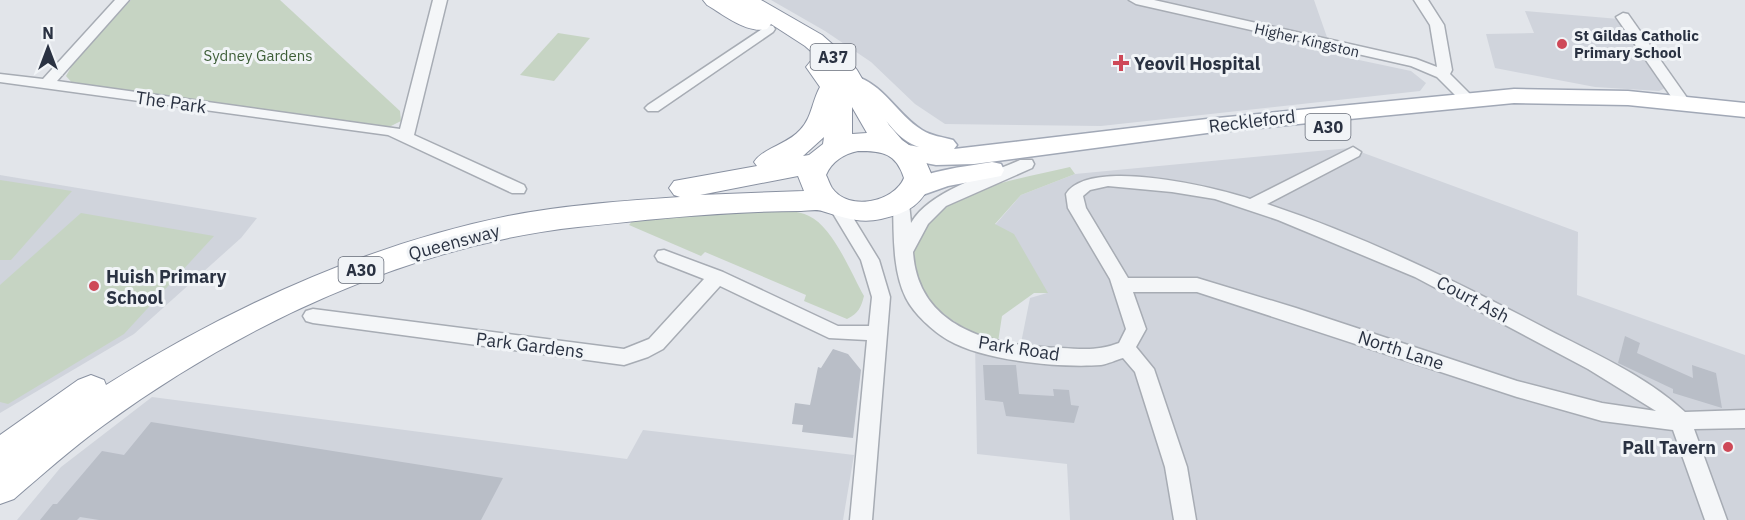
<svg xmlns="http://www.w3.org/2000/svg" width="1745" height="520" font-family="'IBM Plex Sans',sans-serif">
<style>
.built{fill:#d0d4dc}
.green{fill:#c6d4c3}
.building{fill:#b9bec7}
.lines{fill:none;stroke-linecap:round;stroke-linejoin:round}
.street-casing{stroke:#a7acb4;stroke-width:3}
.primary-casing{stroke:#a1a8b6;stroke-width:3}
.highway-casing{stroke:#8991a1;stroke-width:2}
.street{fill:#f4f6f8;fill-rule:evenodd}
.primary{fill:#fff;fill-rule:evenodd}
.highway{fill:#fff;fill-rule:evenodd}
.poi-dot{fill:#ce4857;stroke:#f1f4f7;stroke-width:2}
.labels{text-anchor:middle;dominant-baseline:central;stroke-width:6;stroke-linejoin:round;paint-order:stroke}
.far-poi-label{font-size:15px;font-weight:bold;fill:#2a3242;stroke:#f1f4f7;text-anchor:start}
.far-street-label{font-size:15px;fill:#2a3242;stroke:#f1f4f7}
.far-park-label{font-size:15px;fill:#3d5e37;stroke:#f1f4f7}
.shield{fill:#f1f4f7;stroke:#666c78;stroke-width:1.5}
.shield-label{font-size:16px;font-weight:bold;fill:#2a3242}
.poi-label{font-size:18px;font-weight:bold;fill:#2a3242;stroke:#f1f4f7;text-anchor:start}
.street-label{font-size:18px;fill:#2a3242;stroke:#f1f4f7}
</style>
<rect width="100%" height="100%" fill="#e2e5ea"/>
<g class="built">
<path d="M771,0H1314L1328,40L1340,56L1411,71L1426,83L1420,91L1101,126L945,124L915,104L871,62L825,31Z"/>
<path d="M1525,11L1619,19L1665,88L1659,91L1595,87L1495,68L1486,34L1534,33Z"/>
<path d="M1350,148L1578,232L1577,295L1745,355V520H1070L1067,464L977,454L975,342L1021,343L1030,298L1047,293L995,225L1021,195L1075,174Z"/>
<path d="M0,175L257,218L241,238L134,334L0,413Z"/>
<path d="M152,397L627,459L643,430L854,455L843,520H17L61,467Z"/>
</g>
<g class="green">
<path d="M131,0H280L400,111L401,121L391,126H373L74,85L66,76L74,62Z"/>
<path d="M558,33L590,38L554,81L520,75Z"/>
<path d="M1070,167L1075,174L1021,195L995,224L1014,234L1048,293H1034L1002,316L998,342C948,327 880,275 930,221C935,216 941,209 947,205C983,183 1029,177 1070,167Z"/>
<path d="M0,180L72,191L11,260H0Z"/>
<path d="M772,210C785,211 797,210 809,216C833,227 851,273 864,296C861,307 859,313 847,319L804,301L806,295L705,252L701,256L629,225L635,218Z"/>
<path d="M81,213L214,236L124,334L8,404L0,402V285Z"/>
</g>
<g class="building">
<path d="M1625,336L1640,343L1637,353L1693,378L1692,365L1716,373L1722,408L1673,393V389L1618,363Z"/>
<path d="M833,349L848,354L861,370L853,438L802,432L803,425L792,424L795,403L810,405L818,367L821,368Z"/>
<path d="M983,365H1016L1019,394L1054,396L1053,389L1069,390L1071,405L1079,406L1074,423L1006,416L1003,402L985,400Z"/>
<path d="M151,422L503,478L481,520H99L80,517L77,520H40L53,504H57L102,451L124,455Z"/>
</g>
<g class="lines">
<g class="street-casing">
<g id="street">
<path d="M115,0H129L57,81L400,129L433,0H447L414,135L524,185L526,189L524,193H512L388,135L0,82V74L43,79Z"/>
<path d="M1129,0H1154L1416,59L1437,67L1430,25L1414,0H1428L1444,25L1452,70L1450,74L1475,99L1472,102H1462L1437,77L1411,66L1136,4Z"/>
<path d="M1623,13L1628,14L1690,102L1687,105H1677L1616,17Z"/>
<path d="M768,25L773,26L775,29L773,32L658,111H648L645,108L648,105Z"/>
<path d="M1353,147L1361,152L1359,156L1267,204C1364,236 1455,281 1545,328C1593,353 1645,375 1685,412L1745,410V428L1694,429L1727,520H1705L1673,430L1602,421L1517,397L1197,292H1133L1146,329L1136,347L1154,369L1187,467L1196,520H1174L1165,467L1135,372L1123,358C1116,360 1108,364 1101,365C1060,368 984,361 948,340C933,331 914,314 906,298C892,270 894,233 893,203L895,199H907L909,203L911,223C929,191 987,175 1020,160H1032L1034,164L1032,168L946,206L928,224L913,252C918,330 996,347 1061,348C1083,349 1098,351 1119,343L1126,329L1110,279L1068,208L1066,194C1089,157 1214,187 1250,199ZM1108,186L1172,192L1215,199L1278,220L1415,277L1588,369L1656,411L1602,403L1517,381L1296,308L1197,278H1128L1086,208L1083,196L1090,190Z"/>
<path d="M838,201L844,203L879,260L890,297L872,520H850L867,340L829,338L720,286L663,349L648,357L624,365L313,323L306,321L303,316L306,311L313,309L624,349L649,339L704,279L658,261L655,256L658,251L664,250L723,272L838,326H869L872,297L861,260L829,207L832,203Z"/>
</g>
</g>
<g class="primary-casing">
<g id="primary">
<path d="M852,75C885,84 896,114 922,130C931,136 943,137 953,140L957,145L954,149L1207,119L1514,89L1628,91L1745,103V117L1628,105L1514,103L1207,133L974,164L936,165L894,157L891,152L894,147L903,144L919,147C897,140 888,120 872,106C862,97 848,93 841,82L844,77Z"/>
<path d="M992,162L1001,164L1004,170L1001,176L948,186L914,198L905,196L901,190C913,171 971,166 992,162Z"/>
</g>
</g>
<g class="highway-casing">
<path id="highway" d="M703,0H761L822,35L847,57L857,70L889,125L902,140L923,155L933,178C923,204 909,213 881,219C859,224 842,217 822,211C816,209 807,211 801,211C727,211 652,219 578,227C411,245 239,326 104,425C72,448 43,474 14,499L0,504V435L78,380L91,375L104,380L106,385C229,308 365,245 508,216C564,205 623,201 680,197L674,195L669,188L674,181L757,166L754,162C763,148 788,144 800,130C812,118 812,101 820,87L806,67L810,62L821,60L805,46L771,24L767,29C747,34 724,15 707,5ZM852,107L867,133L852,134ZM824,137L823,144L809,155L803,156ZM858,151C883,151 896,153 904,178C894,202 849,212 832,188C830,185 828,179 826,175C832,161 844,154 858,151ZM798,176L804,191L700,195Z"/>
</g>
<use href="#street" class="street"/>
<use href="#primary" class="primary"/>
<use href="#highway" class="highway"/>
</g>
<g class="poi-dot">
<circle cx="1562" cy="44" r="6"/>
<path d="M1118 54h6v6h6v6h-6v6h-6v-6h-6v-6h6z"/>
<circle cx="94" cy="286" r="6"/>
<circle cx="1728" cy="447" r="6"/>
</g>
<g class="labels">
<g class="far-poi-label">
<text x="1574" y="35">St Gildas Catholic<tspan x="1574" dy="17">Primary School</tspan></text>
</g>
<g class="far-street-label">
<text transform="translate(1307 40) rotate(13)">Higher Kingston</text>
</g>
<g class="far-park-label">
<text x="258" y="55">Sydney Gardens</text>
</g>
<g class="shield">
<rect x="810.5" y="44" width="45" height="26" rx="4.5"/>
<rect x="1305.5" y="114" width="45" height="26" rx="4.5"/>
<rect x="338.5" y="257" width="45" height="26" rx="4.5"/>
</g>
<g class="shield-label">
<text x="833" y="57">A37</text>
<text x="1328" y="127">A30</text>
<text x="361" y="270">A30</text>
</g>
<g class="poi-label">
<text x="1134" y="63">Yeovil Hospital</text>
<text x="106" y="276">Huish Primary<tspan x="106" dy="21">School</tspan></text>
<text x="1716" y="447" text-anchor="end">Pall Tavern</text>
</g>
<g class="street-label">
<text transform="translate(171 102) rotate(8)">The Park</text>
<text transform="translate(1252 121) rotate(-7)">Reckleford</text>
<text transform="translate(454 242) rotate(-15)">Queensway</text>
<text transform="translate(1473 299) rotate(28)">Court Ash</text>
<text transform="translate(530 345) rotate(7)">Park Gardens</text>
<text transform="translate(1019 348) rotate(9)">Park Road</text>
<text transform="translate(1401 350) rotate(18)">North Lane</text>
</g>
</g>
<g transform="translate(48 48)" stroke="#f1f4f7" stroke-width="4.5" paint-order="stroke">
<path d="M0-4.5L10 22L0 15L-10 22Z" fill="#2a3242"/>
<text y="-9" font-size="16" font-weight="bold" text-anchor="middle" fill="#2a3242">N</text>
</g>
</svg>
